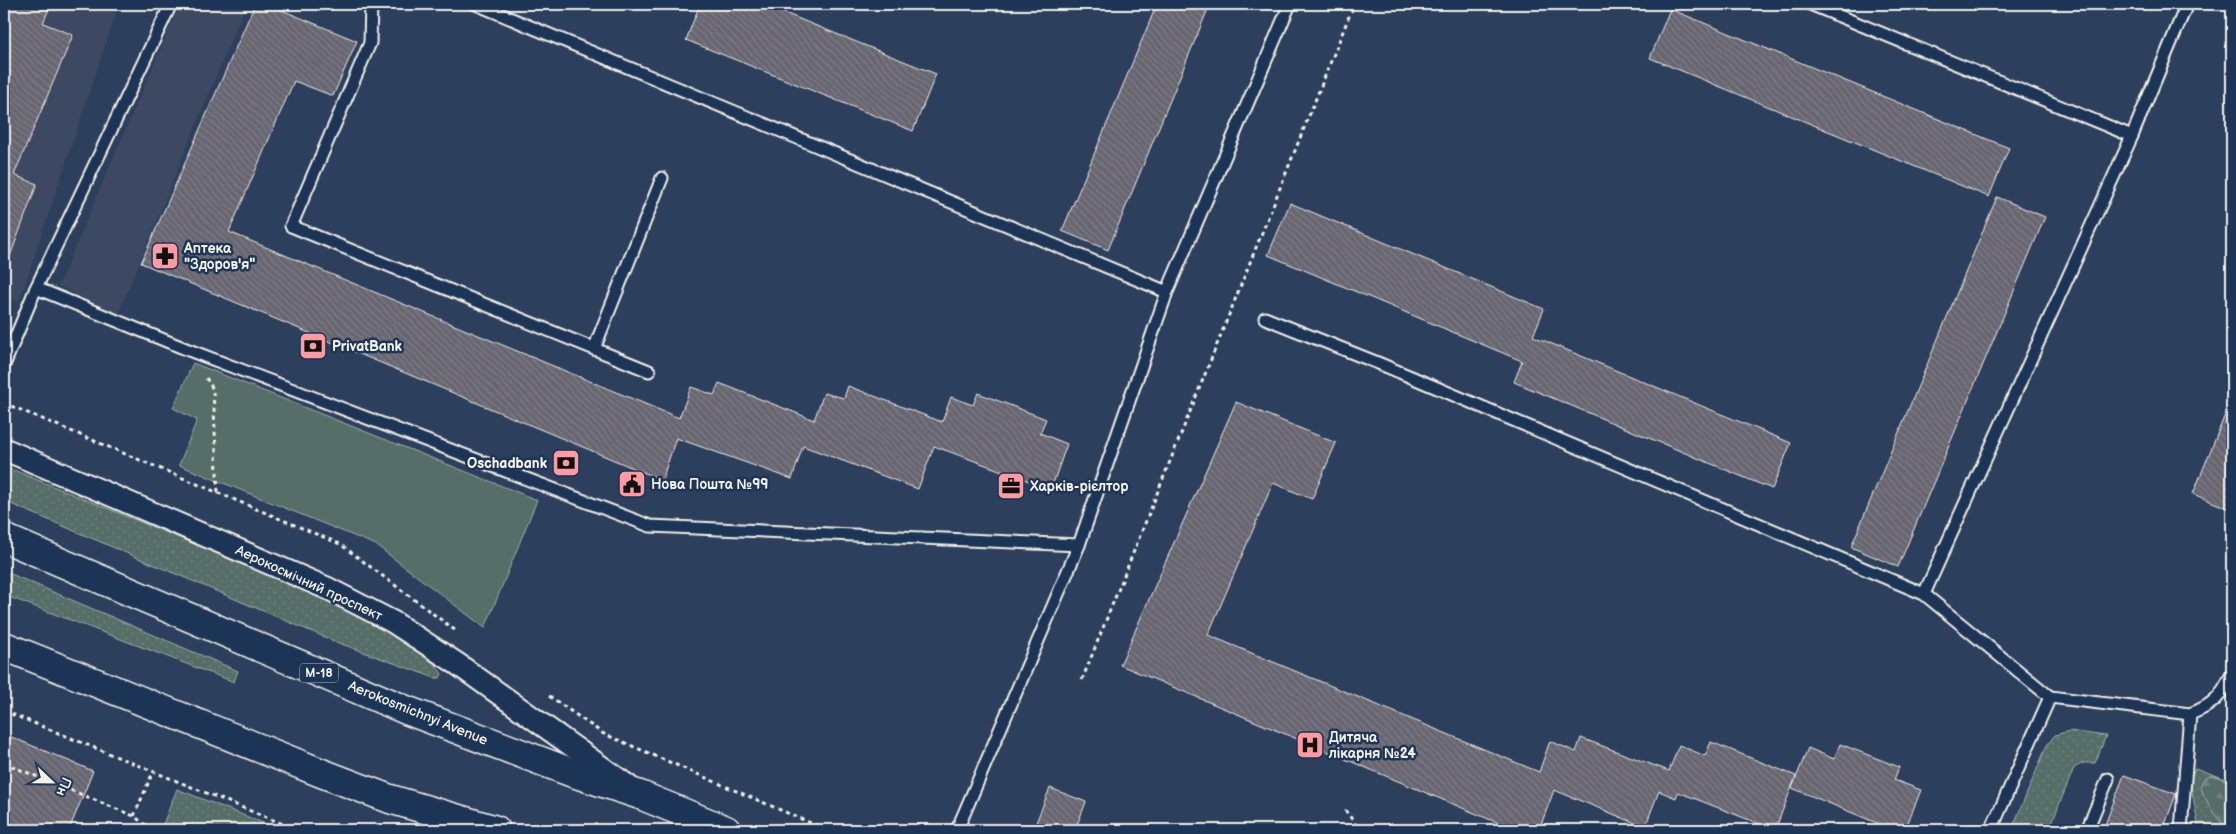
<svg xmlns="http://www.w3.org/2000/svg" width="2236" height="834" font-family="'Balsamiq Sans',sans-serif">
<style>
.built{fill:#3e4a62}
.grass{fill:url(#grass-dots);stroke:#a5afa8}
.forest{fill:url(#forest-firs);stroke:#a5afa8}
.park{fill:#566d68;stroke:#a5afa8}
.building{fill:url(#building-back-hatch);stroke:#f4f1e8}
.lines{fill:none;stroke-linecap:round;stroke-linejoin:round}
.lane-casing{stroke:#f4f1e8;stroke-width:15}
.street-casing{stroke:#f4f1e8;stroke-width:25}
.primary-casing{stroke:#f4f1e8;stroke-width:31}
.path{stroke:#f4f1e8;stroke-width:3;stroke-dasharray:4 4;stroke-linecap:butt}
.lane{stroke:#1d3557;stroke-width:11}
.street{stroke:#1d3557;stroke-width:21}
.primary{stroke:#1d3557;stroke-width:28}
.labels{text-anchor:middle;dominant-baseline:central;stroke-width:5;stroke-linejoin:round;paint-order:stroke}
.shield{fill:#1d3557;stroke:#b4b9bc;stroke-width:1}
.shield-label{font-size:12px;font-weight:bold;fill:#f4f1e8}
.poi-label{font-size:14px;font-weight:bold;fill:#f4f1e8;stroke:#1d3557;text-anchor:start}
.street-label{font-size:14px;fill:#f4f1e8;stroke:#1d3557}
</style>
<defs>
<pattern id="grass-dots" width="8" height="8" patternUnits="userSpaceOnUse" patternTransform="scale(1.25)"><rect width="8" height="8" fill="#566d68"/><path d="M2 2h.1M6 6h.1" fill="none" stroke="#6f827e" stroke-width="1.8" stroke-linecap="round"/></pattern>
<pattern id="forest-firs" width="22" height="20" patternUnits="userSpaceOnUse" patternTransform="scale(1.25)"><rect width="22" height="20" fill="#566d68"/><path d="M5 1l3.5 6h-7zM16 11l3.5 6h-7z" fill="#6f827e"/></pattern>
<pattern id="building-back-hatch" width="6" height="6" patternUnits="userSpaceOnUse" patternTransform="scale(1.25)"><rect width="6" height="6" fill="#676571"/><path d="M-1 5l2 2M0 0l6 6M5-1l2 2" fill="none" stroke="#7d7c85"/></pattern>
</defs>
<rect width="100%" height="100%" fill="#2c3f5c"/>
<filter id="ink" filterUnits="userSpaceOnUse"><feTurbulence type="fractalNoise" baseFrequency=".02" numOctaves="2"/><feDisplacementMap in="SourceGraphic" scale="10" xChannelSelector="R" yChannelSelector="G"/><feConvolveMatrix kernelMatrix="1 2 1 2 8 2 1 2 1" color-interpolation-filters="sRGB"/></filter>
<g filter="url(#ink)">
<g class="built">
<path d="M4,4H119L19,302L4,296Z"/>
<path d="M180,4H246L118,314L58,286Z"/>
</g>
<g class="grass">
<path d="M4,469H11L363,613C387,629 427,649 442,674L440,678H435L336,642L4,501Z"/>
<path d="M4,571L238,671L234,682L4,595Z"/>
<path d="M2069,731L2106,736L2095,763H2083L2074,768L2049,830L2012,829L2047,745L2055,735Z"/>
<path d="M2195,768L2232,781V830H2199L2190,780Z"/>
<path d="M177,789L281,830H166L161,829Z"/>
</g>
<path class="forest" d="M2212,775L2228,781L2232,784V830H2229C2215,818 2207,803 2200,786L2205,777Z"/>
<path class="park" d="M193,363L537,500L485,628L376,545L179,465L197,420L173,408Z"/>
<g class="building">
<path d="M4,4H51L43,23L73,35L14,175L37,184L6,267H4Z"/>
<path d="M255,4H267L357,41L333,96L294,81L229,232L679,418L691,387L714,395L719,383L814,420L824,393L844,398L848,386L942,422L951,397L973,405L978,393L1046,419L1040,433L1067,444L1051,489L934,446L918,489L803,446L792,479L676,438L662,480L141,263Z"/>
<path d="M700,4H762L936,74L913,131L686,40Z"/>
<path d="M1157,4H1210L1108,250L1062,231Z"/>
<path d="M1670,9L2009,148L1989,197L1650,58Z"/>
<path d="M1997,197L2045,217L1898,567L1851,547Z"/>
<path d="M1290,203L1544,309L1533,336L1791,443L1772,489L1514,382L1522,361L1268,255Z"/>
<path d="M2231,400H2232V510L2193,494Z"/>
<path d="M1236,402L1336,443L1312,499L1273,483L1208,635L1539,772L1550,741L1576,752L1581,738L1669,771L1679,745L1705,756L1711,742L1796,776L1775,830L1678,792L1676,798L1659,791L1645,827L1554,790L1539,830H1515L1120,665Z"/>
<path d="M4,734L93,771L69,830H4Z"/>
<path d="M1840,744L1899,767L1894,780L1921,790L1905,830H1894L1792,788L1808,748L1834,759Z"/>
<path d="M2124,775L2176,794L2163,830H2103Z"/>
<path d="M1050,788L1086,802L1075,830H1033Z"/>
</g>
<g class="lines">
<g class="lane-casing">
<g id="lane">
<path d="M371,4L370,43L291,226L649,371"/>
<path d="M476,4L1167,292"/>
<path d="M1810,4L2132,136L1924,594"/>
<path d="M2132,136L2187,4"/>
<path d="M36,288L186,349L650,526L1079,545"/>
<path d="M1265,318L1378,363L1924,594L2050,697"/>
<path d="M594,349L662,178"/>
<path d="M4,365L36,288L171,4"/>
<path d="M957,830L1079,545L1167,292L1290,4"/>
<path d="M1991,830L2050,697L2190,714C2214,705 2221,696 2232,674"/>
<path d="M2087,830L2108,779"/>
<path d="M2181,830L2190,714"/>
</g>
</g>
<g class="street-casing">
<path id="street" d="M4,449L329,589L393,622L456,663L628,786"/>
</g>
<g class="primary-casing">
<g id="primary">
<path d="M4,538L406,710L570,772L640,795L726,830"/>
<path d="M4,646L324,774L390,799L496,830"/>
</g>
</g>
<g class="path">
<path d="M206,378L213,389L218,493"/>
<path d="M4,403L340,544L456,631"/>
<path d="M1082,680L1354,4"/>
<path d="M549,696L602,733L827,830"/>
<path d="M4,711L298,830"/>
<path d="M4,763L134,816L152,830"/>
<path d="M1345,810L1360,830"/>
<path d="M134,816L153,772"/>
</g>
<use href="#lane" class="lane"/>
<use href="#street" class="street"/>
<use href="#primary" class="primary"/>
</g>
</g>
<defs>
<g id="pharmacy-square" transform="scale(1.4375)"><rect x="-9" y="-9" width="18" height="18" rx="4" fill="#ff9aa2" stroke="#1d3557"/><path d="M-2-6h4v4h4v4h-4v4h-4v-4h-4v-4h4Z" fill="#111"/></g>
<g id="bank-square" transform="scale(1.4375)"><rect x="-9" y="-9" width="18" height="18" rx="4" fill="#ff9aa2" stroke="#1d3557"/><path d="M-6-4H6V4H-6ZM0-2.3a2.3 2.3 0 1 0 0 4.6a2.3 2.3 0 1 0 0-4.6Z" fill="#111"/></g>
<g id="civic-square" transform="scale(1.4375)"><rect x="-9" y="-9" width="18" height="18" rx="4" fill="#ff9aa2" stroke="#1d3557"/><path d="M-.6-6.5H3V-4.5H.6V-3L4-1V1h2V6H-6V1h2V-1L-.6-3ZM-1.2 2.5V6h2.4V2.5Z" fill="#111"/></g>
<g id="office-square" transform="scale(1.4375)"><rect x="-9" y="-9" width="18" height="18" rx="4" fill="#ff9aa2" stroke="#1d3557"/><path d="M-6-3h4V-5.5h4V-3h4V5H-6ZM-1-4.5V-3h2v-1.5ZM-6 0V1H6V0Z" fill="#111"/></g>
<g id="hospital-square" transform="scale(1.4375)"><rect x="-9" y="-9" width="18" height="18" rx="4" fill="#ff9aa2" stroke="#1d3557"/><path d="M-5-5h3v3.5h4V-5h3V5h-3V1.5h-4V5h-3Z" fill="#111"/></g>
</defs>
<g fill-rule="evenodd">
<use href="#pharmacy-square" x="165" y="256"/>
<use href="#bank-square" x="313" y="346"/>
<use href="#bank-square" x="566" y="463"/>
<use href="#civic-square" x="632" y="484"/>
<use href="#office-square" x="1011" y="486"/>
<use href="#hospital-square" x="1310" y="745"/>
</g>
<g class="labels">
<rect class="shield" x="300" y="663.5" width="38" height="19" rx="4"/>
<g class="shield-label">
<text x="319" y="673">М-18</text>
</g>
<g class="poi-label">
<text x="184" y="248">Аптека<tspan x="184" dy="16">"Здоров'я"</tspan></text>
<text x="332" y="346">PrivatBank</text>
<text x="547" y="463" text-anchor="end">Oschadbank</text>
<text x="651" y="484">Нова Пошта №99</text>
<text x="1030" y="486">Харків-рієлтор</text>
<text x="1329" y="737">Дитяча<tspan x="1329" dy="16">лікарня №24</tspan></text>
</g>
<g class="street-label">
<text transform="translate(309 583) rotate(25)">Аерокосмічний проспект</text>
<text transform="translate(418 713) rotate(22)">Aerokosmichnyi Avenue</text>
</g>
</g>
<rect width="2236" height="834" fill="none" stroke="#1d3557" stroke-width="20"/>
<rect x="10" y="10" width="2216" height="814" fill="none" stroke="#f4f1e8" stroke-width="2" filter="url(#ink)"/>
<g transform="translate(52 782) rotate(112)" stroke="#1d3557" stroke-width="4" paint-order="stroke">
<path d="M0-4L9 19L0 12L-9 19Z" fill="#f4f1e8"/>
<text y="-8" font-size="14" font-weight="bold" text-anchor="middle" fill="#f4f1e8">Пн</text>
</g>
</svg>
